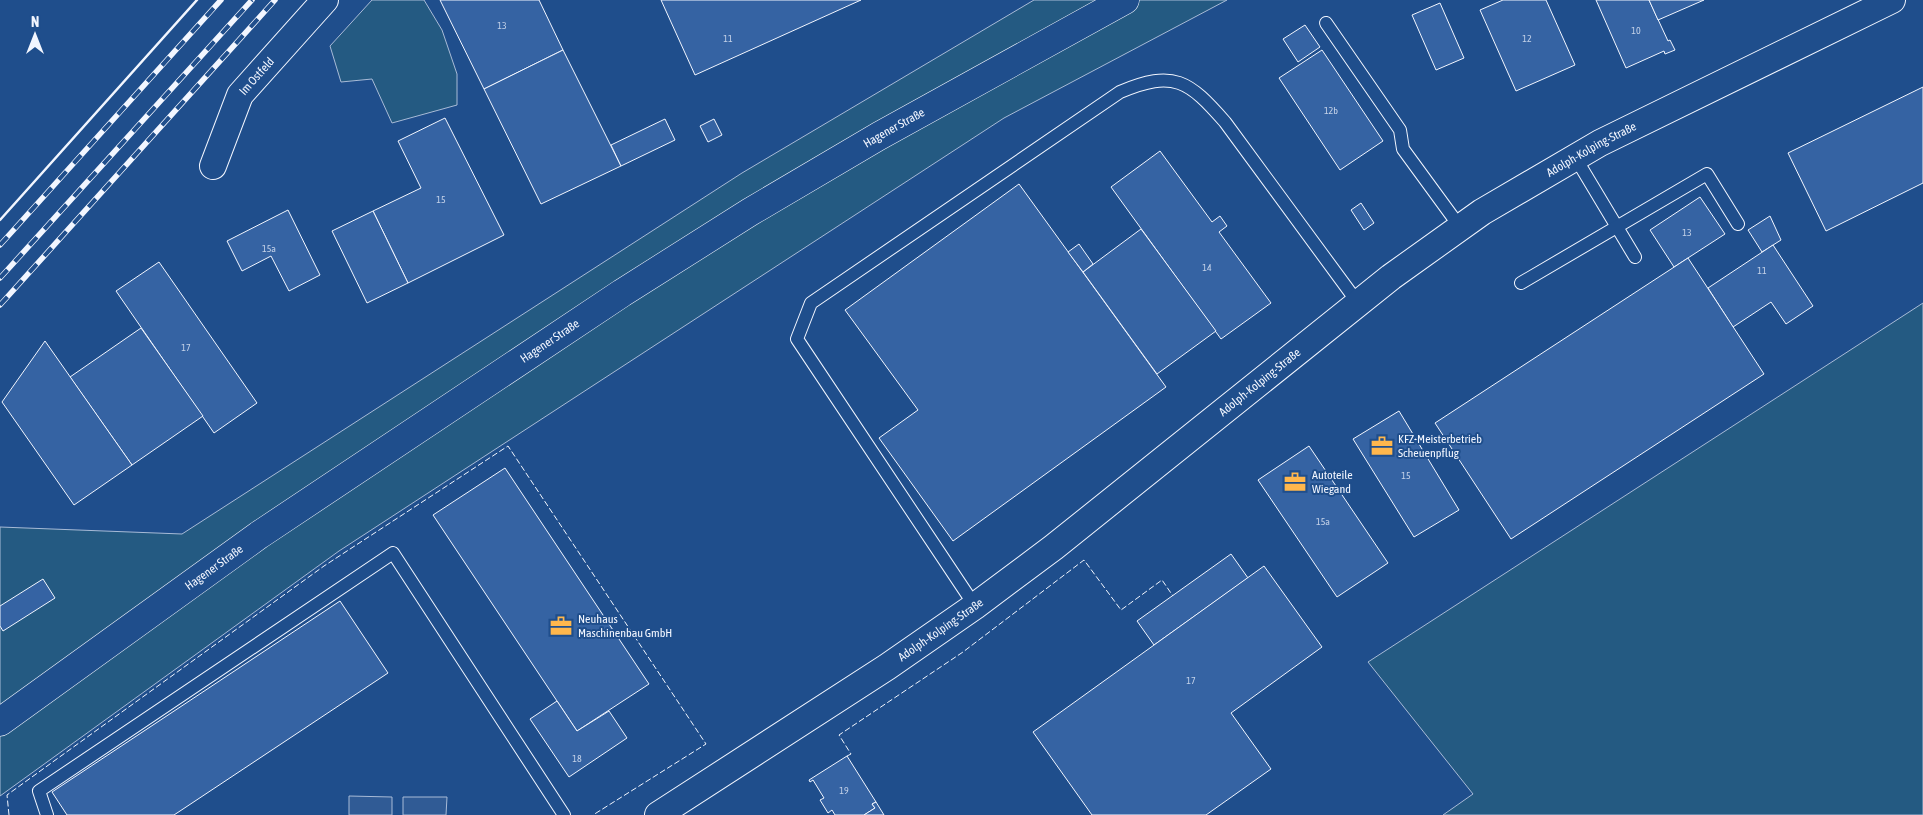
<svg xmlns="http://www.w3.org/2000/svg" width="1923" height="815" font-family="'Asap Condensed',sans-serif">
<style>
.green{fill:#245a82;stroke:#a8bbd7}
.parking{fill:#305b95;stroke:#a8bbd7}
.building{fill:#3563a3;stroke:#f2f6ff}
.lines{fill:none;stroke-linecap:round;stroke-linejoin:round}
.service-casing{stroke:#f2f6ff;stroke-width:14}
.minor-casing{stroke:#f2f6ff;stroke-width:28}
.secondary-casing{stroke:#f2f6ff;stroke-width:29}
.service{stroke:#1f4e8c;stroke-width:12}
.minor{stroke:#1f4e8c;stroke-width:26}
.secondary{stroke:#1f4e8c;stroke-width:28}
.rail-casing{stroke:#f2f6ff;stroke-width:5.5}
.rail{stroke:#1f4e8c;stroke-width:4;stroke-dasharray:11;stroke-linecap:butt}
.fence{stroke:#f2f6ff;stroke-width:1;stroke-dasharray:6 2.5;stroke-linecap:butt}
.wall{stroke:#f2f6ff;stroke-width:2.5}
.labels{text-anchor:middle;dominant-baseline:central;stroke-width:4;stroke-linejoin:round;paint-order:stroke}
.number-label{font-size:10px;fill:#c3d1e8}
.street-label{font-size:12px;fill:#f2f6ff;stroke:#1f4e8c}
.poi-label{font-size:12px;fill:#f2f6ff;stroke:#1f4e8c;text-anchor:start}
</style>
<rect width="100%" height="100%" fill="#1f4e8c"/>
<g class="green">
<path d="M372,0H424L442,30L457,74V105L392,123L372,79L341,82L330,46Z"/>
<path d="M1034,0H1227L1004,118L339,551L0,796V527L182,534L742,173Z"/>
<path d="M1923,303V815H1443L1473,794L1368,662Z"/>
</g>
<g class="parking">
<path d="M349,796L392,797V815H349Z"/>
<path d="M403,797H447L446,815H403Z"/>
</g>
<g class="building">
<path d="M440,0H539L563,50L484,89Z"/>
<path d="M661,0H861L695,75Z"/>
<path d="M1503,0H1546L1575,65L1516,91L1480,10Z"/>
<path d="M1596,0H1649L1668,41L1670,40L1675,50L1665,54L1664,51L1626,68Z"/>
<path d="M1649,0H1704L1658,20Z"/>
<path d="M1440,3L1464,58L1436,70L1412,15Z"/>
<path d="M1305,25L1320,47L1298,62L1283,39Z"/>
<path d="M563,50L621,166L541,204L484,89Z"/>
<path d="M1322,50L1383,141L1340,170L1279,78Z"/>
<path d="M1923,87V183L1826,231L1788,153Z"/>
<path d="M445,118L504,235L408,283L373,211L421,188L398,141Z"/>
<path d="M665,119L675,140L621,166L611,145Z"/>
<path d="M714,119L722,135L708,142L700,126Z"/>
<path d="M1160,151L1212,222L1220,216L1227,226L1219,232L1271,303L1221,339L1111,187Z"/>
<path d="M1019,184L1166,387L953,541L879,438L918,410L845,310Z"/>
<path d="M1700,197L1725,234L1674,267L1650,230Z"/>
<path d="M1361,203L1374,223L1364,230L1351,210Z"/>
<path d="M288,210L320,275L289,291L271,256L242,271L227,241Z"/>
<path d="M373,211L408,283L367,303L332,231Z"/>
<path d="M1770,216L1781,240L1762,252L1748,230Z"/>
<path d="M1141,229L1216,331L1157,374L1083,272Z"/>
<path d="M1079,244L1093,264L1083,272L1068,252Z"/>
<path d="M1773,245L1813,306L1786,324L1771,302L1733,327L1708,288Z"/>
<path d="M1688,258L1764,374L1511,539L1435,423Z"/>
<path d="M159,262L257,403L214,433L116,291Z"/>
<path d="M141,328L203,416L132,465L70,377Z"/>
<path d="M45,341L132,465L74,505L2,402Z"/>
<path d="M1399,411L1459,510L1414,537L1353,439Z"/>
<path d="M1309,446L1388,563L1337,597L1258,480Z"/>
<path d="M505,468L649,684L577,731L433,515Z"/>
<path d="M1231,554L1248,578L1154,645L1137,621Z"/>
<path d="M1264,566L1322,647L1231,713L1271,769L1206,815H1092L1033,732Z"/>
<path d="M43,579L55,598L3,631L0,626V606Z"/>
<path d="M340,601L388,673L174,815H67L52,792Z"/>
<path d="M557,701L577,731L609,711L627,738L569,777L530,719Z"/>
<path d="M847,756L876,802L872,804L875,808L864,815H835L832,810L828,813L820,800L824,798L813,780L810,782L809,780Z"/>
<path d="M876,802L884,815H864L875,808L872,804Z"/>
</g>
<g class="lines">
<g class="service-casing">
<g id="service">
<path d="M1326,23L1400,130L1403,149L1460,227"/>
<path d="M1575,157L1635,257"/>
<path d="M1521,283L1707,174L1738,224"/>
<path d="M975,606L797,339L811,303L1120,92C1174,69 1189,81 1225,122L1358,303"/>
<path d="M47,815L39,791L393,553L564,815"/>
</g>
</g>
<g class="minor-casing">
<g id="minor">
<path id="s1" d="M213,166L240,95L325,0"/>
<path id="s2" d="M658,815L887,667L975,606L1054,547L1391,277L1482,212L1600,143L1892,0"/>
</g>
</g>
<g class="secondary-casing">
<g id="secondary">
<path id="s3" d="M0,722L259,535L622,293L750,212L879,136L1125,0"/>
</g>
</g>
<use href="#service" class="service"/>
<use href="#minor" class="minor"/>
<use href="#secondary" class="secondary"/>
<g class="rail-casing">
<g id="rail">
<path d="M0,245L221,0"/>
<path d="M0,278L252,0"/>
<path d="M0,305L275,0"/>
</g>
</g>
<use href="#rail" class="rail"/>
<g class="fence">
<path d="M847,756L851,754L839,735L963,652L1084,560L1121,610L1162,580L1173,596"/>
<path d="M9,815L7,795L324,566L508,446L706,744L593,815"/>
</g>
<path class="wall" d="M0,220L197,0"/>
</g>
<defs>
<g id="office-bare" transform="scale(1.725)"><path d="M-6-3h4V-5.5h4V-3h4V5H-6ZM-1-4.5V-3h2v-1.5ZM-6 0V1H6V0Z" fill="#ffb74d" stroke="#1f4e8c" stroke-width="2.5" paint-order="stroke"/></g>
</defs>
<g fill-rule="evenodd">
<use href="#office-bare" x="1382" y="446"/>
<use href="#office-bare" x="1295" y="482"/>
<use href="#office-bare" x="561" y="626"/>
</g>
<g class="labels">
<g class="number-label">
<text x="502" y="25">13</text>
<text x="1636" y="30">10</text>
<text x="728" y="38">11</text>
<text x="1527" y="38">12</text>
<text x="1331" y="110">12b</text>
<text x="441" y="199">15</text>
<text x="1687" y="232">13</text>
<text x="269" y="248">15a</text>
<text x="1207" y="267">14</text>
<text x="1762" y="270">11</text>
<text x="186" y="347">17</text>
<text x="1406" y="475">15</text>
<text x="1323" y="521">15a</text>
<text x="1191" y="680">17</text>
<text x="577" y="758">18</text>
<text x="844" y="790">19</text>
</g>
<g class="street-label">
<text stroke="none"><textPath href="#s1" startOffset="101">Im Ostfeld</textPath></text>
<text stroke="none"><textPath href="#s3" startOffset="1074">Hagener Straße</textPath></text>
<text stroke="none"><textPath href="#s2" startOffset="1148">Adolph-Kolping-Straße</textPath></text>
<text stroke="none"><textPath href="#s3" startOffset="669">Hagener Straße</textPath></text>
<text stroke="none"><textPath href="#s2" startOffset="742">Adolph-Kolping-Straße</textPath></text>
<text stroke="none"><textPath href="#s3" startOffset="264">Hagener Straße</textPath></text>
<text stroke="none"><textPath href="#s2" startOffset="338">Adolph-Kolping-Straße</textPath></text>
</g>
<g class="poi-label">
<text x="1398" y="439">KFZ-Meisterbetrieb<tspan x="1398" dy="14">Scheuenpflug</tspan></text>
<text x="1312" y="475">Autoteile<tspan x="1312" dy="14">Wiegand</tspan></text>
<text x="578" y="619">Neuhaus<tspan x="578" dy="14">Maschinenbau GmbH</tspan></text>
</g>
</g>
<g transform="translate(35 35)" stroke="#1f4e8c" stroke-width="4" paint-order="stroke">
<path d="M0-4L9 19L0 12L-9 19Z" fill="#f2f6ff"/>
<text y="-8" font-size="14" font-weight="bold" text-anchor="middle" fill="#f2f6ff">N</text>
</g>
</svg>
